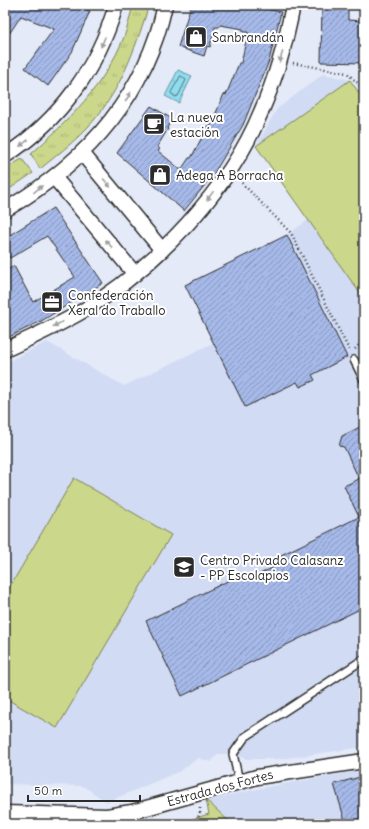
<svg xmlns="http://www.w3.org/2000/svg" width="369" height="829" font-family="Delius,sans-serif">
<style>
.built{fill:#d1dbf3}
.grass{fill:url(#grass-tufts);stroke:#7b815a}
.forest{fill:url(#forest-crowns);stroke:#7b815a}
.pitch{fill:#cbd78a;stroke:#7b815a}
.water{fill:url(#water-ripples);stroke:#6795a1}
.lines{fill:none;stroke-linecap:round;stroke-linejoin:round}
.shore{stroke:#537279;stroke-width:1}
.building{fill:url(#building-hatch);stroke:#2b2b2b}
.lane-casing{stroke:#2b2b2b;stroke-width:10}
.street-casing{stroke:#2b2b2b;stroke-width:17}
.path{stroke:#2b2b2b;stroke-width:2.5;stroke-dasharray:1 3;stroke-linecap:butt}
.lane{stroke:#fff;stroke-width:7}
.street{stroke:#fff;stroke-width:14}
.oneway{fill:#a0a0a0}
.labels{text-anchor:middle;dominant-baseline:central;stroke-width:4;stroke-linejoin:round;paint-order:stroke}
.poi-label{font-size:13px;fill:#2b2b2b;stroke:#fff;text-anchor:start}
.street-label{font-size:13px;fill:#2b2b2b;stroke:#fff}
</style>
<defs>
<pattern id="grass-tufts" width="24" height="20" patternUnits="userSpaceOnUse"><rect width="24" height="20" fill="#cbd78a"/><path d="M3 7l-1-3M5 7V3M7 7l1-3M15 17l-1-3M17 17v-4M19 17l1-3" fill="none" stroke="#aeb977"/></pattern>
<pattern id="forest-crowns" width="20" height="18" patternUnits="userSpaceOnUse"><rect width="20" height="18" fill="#cbd78a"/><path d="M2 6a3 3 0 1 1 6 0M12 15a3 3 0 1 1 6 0" fill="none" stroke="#aeb977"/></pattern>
<pattern id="water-ripples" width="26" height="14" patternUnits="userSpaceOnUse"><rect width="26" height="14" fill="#8fdcef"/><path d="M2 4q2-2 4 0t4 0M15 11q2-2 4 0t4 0" fill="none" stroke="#7cbdcd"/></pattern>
<pattern id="building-hatch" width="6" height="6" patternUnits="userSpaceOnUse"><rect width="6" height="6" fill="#a6b9e8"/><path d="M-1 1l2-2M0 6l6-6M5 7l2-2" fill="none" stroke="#8797bc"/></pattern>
</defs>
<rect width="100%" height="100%" fill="#e4eaf8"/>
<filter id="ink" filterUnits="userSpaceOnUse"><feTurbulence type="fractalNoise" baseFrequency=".025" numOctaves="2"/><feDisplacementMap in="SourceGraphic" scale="8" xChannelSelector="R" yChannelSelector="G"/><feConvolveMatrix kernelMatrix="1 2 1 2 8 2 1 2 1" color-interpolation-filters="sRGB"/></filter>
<g filter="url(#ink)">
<g class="built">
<path d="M323,74L350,80L364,100V747L280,759H246L233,754H218L211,762L198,758L180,771L107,802L83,786L5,784V363L47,342L124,386L213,343L185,285L287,235L308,220L256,146L277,109Z"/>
<path d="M364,770V824H232L206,800L272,786Z"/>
</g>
<g class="grass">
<path d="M133,5H149C137,43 124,82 99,114C83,135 61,152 40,169L31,154C68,121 105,85 124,37C128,27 130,16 133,5Z"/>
<path d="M22,159L33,173L5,192V169Z"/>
</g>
<path class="forest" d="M206,800L232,824H176L209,814Z"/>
<g class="pitch">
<path d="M350,80L364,100V299L256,146Z"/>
<path d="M74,478L171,535L57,728L5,698V595Z"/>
</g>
<path class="water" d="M178,70L192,76L179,103L165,96Z"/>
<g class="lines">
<path class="shore" d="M181,76L186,80L178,96L175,97L171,93Z"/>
</g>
<g class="building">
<path d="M5,5H73L90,11L72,52L48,86L25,68L54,29L21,16L5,40Z"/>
<path d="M191,5H246L281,12L269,61L243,125L213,175L184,211L117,153L151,106L172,119L167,128L168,129L157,147L160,149L158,151L181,170L189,158H191L208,126L210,127L224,94L226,95L239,63H241L248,32H243V29L220,25L219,27H215L210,47L207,46L204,56L178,47Z"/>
<path d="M322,5H348V20L364,21V63L321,62Z"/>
<path d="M53,208L103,283L43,320L5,339V271L14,266L33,302L75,277L47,236L10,258L5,250V238Z"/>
<path d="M287,235L347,357L312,375L315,380L300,387L297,382L245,407L185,285Z"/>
<path d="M364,425V607L182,696L146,621L242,574L246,581L284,562L281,555L359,517L344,486L359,479L344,447L339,446L342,436Z"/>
<path d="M364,776V824H346L334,784Z"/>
</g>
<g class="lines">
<g class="lane-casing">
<g id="lane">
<path d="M354,360L364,380"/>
<path d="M239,781L233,754L245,737L364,659"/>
</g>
</g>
<g class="street-casing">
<g id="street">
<path d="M82,153L162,250"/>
<path d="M5,156C60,120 98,68 116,5"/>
<path d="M54,177L135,274"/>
<path d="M5,210C85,163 145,98 165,5"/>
<path d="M5,350C30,338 57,326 81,312C153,269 229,191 261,112C276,78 286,42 293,5"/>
<path d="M5,813L107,816L132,812L257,777L364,761"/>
</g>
</g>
<g class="path">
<path d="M293,63L347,73L364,89"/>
<path d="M239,180L291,233L350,352"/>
<path d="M355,349L364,340"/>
<path d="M195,824L200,813V808"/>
</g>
<use href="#lane" class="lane"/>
<use href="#street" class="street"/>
</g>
<defs><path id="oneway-solid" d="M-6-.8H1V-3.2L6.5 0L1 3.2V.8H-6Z"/></defs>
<g class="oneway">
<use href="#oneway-solid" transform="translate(103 42) rotate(113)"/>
<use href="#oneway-solid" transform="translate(281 57) rotate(107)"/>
<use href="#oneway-solid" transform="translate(128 97) rotate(-61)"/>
<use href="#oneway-solid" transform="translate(24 143) rotate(142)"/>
<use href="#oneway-solid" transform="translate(107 183) rotate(50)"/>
<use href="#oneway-solid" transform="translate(38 189) rotate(-39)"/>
<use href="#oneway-solid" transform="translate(210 196) rotate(126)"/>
<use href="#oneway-solid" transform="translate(109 244) rotate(-130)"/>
<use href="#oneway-solid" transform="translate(58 324) rotate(153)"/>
</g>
</g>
<defs>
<g id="shop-square" transform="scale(1.15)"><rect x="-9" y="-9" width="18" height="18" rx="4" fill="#2b2b2b" stroke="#fff"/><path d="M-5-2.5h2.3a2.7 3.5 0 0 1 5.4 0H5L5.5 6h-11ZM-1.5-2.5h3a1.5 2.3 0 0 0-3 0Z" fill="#fff"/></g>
<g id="cafe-square" transform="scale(1.15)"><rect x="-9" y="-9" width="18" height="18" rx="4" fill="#2b2b2b" stroke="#fff"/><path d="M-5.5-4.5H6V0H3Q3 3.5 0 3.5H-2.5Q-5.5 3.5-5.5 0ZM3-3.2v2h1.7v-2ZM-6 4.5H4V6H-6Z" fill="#fff"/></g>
<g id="office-square" transform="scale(1.15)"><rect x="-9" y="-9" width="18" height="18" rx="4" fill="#2b2b2b" stroke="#fff"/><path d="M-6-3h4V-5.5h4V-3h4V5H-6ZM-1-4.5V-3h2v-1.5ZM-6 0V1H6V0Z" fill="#fff"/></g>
<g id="school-square" transform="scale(1.15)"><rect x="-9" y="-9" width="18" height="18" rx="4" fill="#2b2b2b" stroke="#fff"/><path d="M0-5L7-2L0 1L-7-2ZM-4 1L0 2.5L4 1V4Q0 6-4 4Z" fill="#fff"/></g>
</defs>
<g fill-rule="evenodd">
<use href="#shop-square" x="196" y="37"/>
<use href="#cafe-square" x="154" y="124"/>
<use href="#shop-square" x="160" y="175"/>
<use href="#office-square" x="52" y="302"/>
<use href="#school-square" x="184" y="567"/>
</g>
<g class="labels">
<g class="poi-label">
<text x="212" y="37">Sanbrandán</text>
<text x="170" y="117">La nueva<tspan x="170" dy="15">estación</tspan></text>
<text x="176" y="175">Adega A Borracha</text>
<text x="68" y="295">Confederación<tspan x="68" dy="15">Xeral do Traballo</tspan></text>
<text x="200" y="560">Centro Privado Calasanz<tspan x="200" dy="15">- PP Escolapios</tspan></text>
</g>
<g class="street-label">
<text transform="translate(220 788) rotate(-15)">Estrada dos Fortes</text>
</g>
</g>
<rect width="369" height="829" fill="none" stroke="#fff" stroke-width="20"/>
<rect x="10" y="10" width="349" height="809" fill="none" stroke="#2b2b2b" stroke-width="1.5" filter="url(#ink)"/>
<path d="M28 795v6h112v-6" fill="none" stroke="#2b2b2b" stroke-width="2"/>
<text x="34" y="795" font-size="12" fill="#2b2b2b" stroke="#ffffff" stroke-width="3" paint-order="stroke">50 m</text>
</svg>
